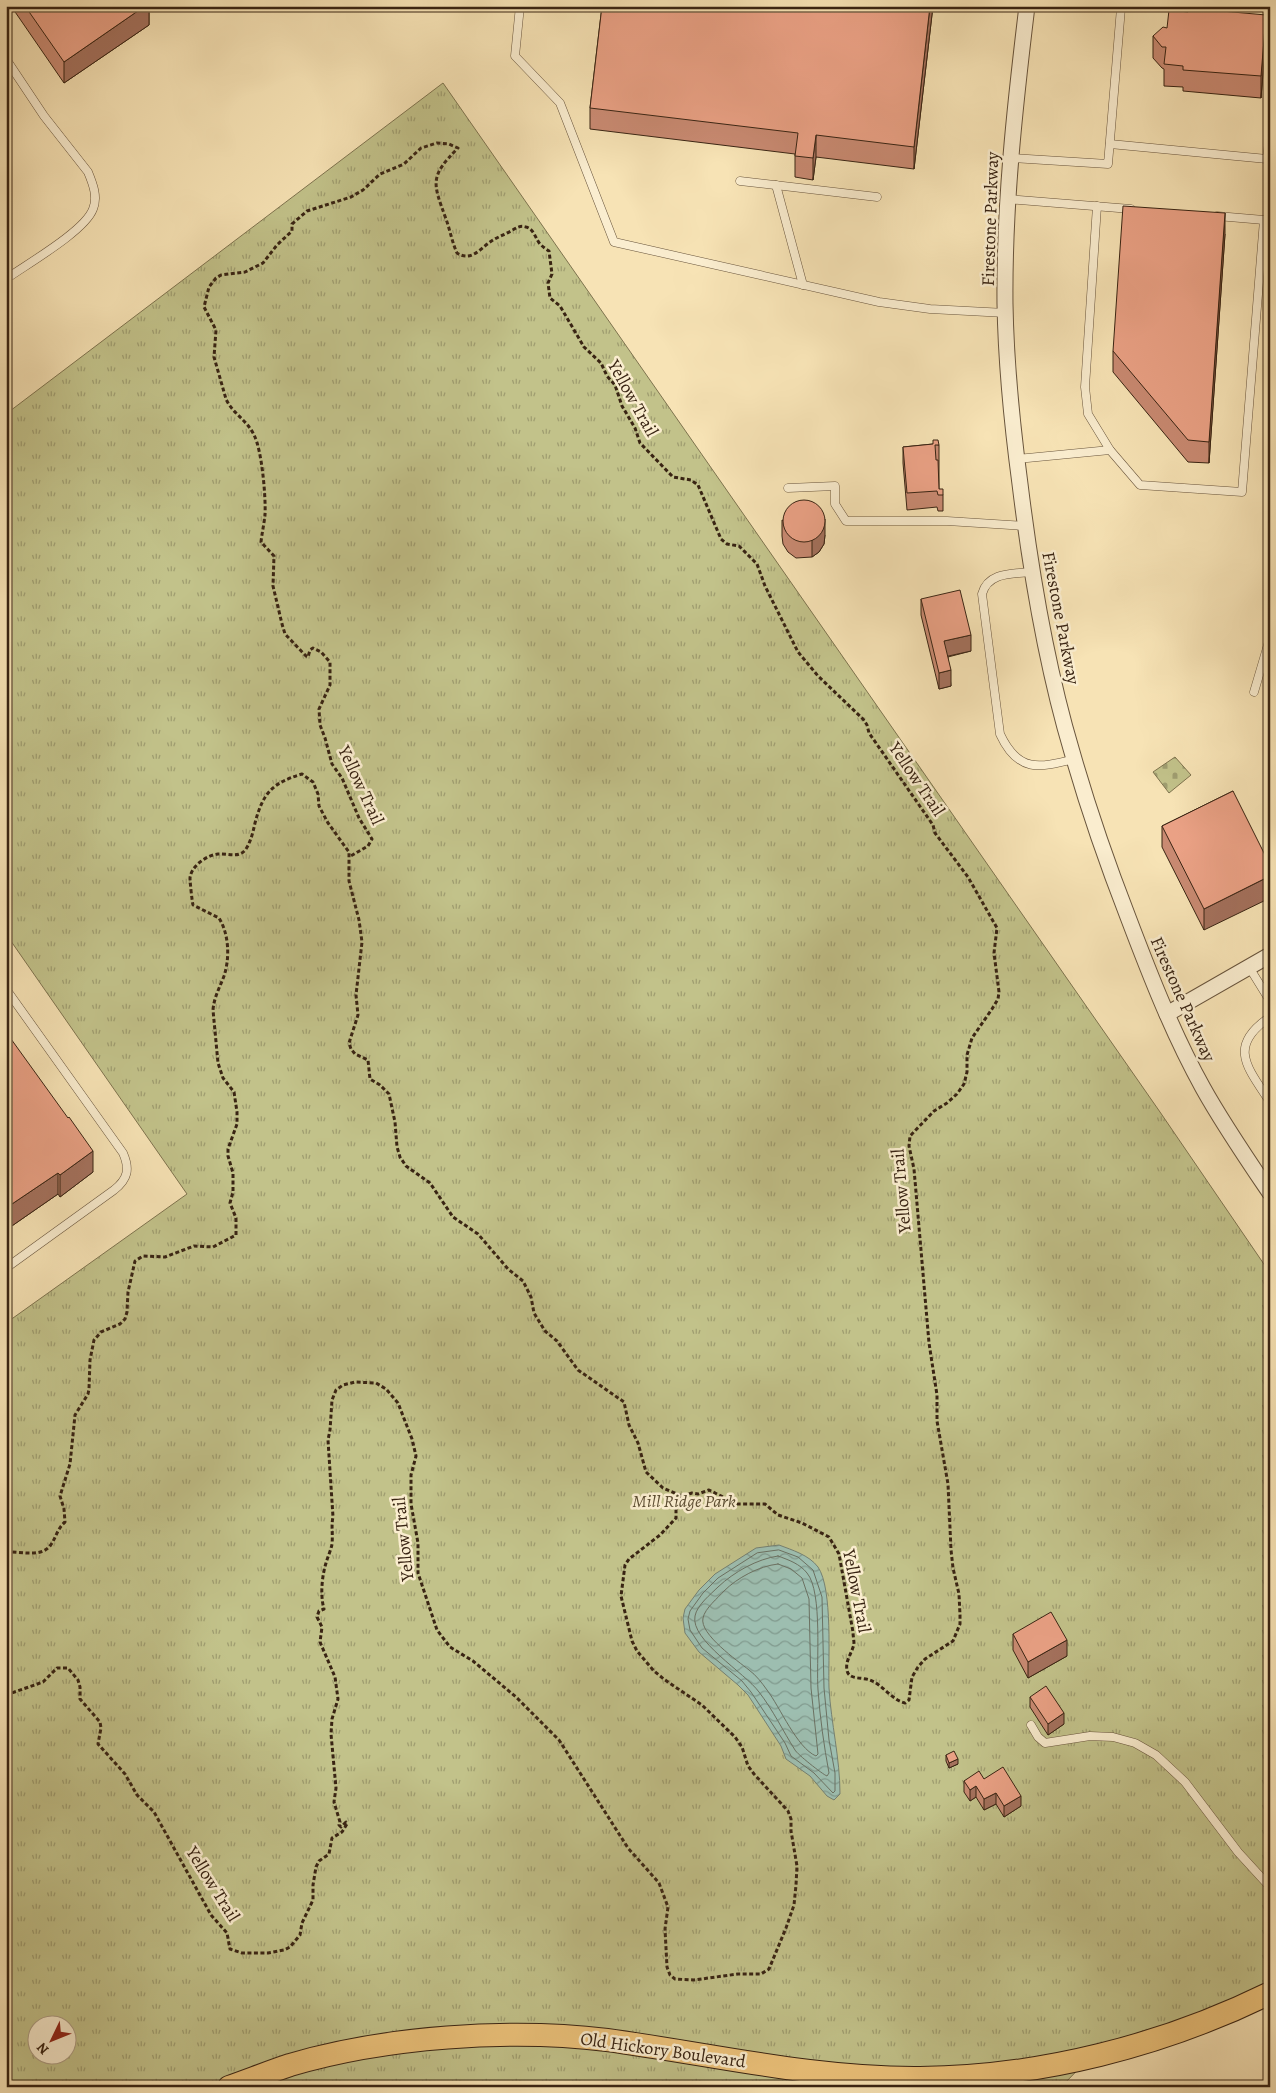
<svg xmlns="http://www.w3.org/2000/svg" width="1276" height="2093" font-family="Alegreya,serif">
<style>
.cemetery{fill:url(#cemetery-stones);stroke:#7e734e}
.park{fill:url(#park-tufts);stroke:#7e734e;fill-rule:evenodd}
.water{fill:url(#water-waves);stroke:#758071}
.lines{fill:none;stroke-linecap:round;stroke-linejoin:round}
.shore{stroke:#6b7162;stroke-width:1}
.lane-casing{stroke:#68543c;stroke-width:9}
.street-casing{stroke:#68543c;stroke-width:17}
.primary-casing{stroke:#392413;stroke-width:24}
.path{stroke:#392413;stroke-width:3;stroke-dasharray:4 2.5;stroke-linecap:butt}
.lane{stroke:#faedcf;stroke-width:8}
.street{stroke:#faedcf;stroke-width:15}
.primary{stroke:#ecc27a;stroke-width:22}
.wall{fill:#c98a72;stroke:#392413}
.shaded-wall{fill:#a4715d;stroke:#392413}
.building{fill:#eaa185;stroke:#392413}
.labels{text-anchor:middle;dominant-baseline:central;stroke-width:5;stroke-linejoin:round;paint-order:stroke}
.street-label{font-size:18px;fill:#392413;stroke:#faedcf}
.park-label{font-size:18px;font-style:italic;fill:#5b4c31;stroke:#faedcf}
</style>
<defs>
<pattern id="cemetery-stones" width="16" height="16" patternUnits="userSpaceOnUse" patternTransform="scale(1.25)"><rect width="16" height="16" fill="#c2c28a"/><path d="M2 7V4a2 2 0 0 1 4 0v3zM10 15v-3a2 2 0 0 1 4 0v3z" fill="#9f9d70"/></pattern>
<pattern id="park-tufts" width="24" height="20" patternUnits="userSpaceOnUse" patternTransform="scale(1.25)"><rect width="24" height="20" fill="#c2c28a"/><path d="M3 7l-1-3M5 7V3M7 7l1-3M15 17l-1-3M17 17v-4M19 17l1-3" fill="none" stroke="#9f9d70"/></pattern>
<pattern id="water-waves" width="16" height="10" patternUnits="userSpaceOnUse" patternTransform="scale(1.25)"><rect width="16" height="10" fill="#9dbeb0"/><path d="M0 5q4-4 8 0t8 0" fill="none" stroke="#819a8e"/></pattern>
</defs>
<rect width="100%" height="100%" fill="#f7e3b5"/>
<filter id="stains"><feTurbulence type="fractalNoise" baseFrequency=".004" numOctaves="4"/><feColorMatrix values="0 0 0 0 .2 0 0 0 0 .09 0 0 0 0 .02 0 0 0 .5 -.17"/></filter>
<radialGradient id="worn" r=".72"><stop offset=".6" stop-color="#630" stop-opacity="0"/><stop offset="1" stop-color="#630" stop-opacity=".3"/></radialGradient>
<path class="cemetery" d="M1175,757L1191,775L1169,793L1153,772Z"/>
<path class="park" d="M443,83L1160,1112L1270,1273V1980L1247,1993L1190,2018L1104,2043L1061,2087H6V1323L187,1194L6,934V414ZM38,2026H68V2056H38Z"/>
<path class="water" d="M779,1545C792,1550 809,1555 818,1567C833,1589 828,1660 829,1688C831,1723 840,1758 840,1794L834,1800L827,1796L810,1776L786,1759L781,1746L748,1695L738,1685L699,1652L685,1633L683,1618L685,1609L699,1590L715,1574L756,1548Z"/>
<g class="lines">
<g class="shore">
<path d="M779,1550L798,1557L813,1570L822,1597L824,1688L829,1740L835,1773V1791L833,1793L814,1773L791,1756L785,1743L751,1692L742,1681L702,1648L690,1630L688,1619L690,1611L703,1593L718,1578L757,1553Z"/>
<path d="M778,1556C789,1560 800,1564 807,1573C823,1592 816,1664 818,1690C820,1718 824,1746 829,1773L827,1776C822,1774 797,1754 795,1750C783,1731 773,1710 759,1692C745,1673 690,1640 695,1616C697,1605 711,1594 718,1587C734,1572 757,1559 778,1556Z"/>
<path d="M778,1564L791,1569L802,1578L809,1599L811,1688L818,1754L816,1756C797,1748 780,1707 767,1690C762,1683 756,1675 749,1670C738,1661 699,1634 703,1618C705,1608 718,1598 724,1591C737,1578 759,1566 778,1564Z"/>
</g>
<g class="lane-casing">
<g id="lane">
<path d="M520,6L515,56L560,103L614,242L879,302L930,309L1006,313"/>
<path d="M6,59L44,116L88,172C93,184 98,197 93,209C85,231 27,264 6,279"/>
<path d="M1110,144L1267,159L1270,133"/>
<path d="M1011,158L1108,164L1121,8L1134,6"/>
<path d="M740,181L877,197"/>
<path d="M776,185L803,285"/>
<path d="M1007,199L1131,209"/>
<path d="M1097,206L1085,387L1088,414L1110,450"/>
<path d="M1017,459L1110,450L1140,485L1242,492L1264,220L1217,216"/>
<path d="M788,488L835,486V504L846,521H947L1025,526"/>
<path d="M1031,572C1012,574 988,572 982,594L1000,734C1018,773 1039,768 1074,759"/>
<path d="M1254,692L1270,638"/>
<path d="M1249,967L1270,1001"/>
<path d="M6,989L123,1153C130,1169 128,1179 114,1190L6,1268"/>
<path d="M1270,1017C1227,1046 1247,1067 1270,1102"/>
<path d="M1031,1725L1038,1737L1045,1743L1090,1736L1113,1737L1135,1743L1156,1755L1185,1782L1238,1852L1270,1887"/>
</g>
</g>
<g class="street-casing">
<g id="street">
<path d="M1027,6C1015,105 1004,204 1005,304C1006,364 1012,424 1020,484C1031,574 1046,665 1072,752C1088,808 1107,863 1128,917C1150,975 1173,1034 1203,1088C1223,1124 1247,1159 1270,1193"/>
<path d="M1167,1014L1270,955"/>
</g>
</g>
<g class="primary-casing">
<path id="primary" d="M229,2087C249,2080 269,2072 290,2065C384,2037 510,2028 607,2040C711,2054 814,2079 920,2078C1040,2077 1162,2046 1270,1993"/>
</g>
<g class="path">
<path d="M6,1552C20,1551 40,1558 50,1546C56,1538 57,1529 65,1522L64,1509L60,1496L70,1464L75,1415L88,1394L89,1389L90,1360L94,1340L101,1332L120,1324L125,1319L127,1312L128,1292L135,1261L143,1256L165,1257L194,1246L213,1247L236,1235V1218L230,1203L233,1192V1173L228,1156V1149L237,1124V1112L234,1092L223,1078L218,1063L213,1010C214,997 220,987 224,976C230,958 229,934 219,918L193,905C192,901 190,882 190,878C191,866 207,855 218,854C228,853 239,859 246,849C251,841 253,832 255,823C263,793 272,783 302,774L313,782L318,794L319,806L328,823L349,852V881L359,920L362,942L356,995L358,1015L349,1043L351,1049L355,1054L368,1060L370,1079L380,1085L389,1094L395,1122L397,1147L400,1157L406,1166L430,1183L453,1217L478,1234L508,1269L523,1281L531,1297L534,1313L545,1331L557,1341L578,1370L624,1402L629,1425L638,1443L646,1472L663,1488L682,1496"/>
<path d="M6,1695L43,1682L57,1668H68L78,1680L80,1687V1699L100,1722L101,1728L98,1744L125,1774L137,1795L154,1812L211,1915L227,1933L230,1949L242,1953H268L284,1950L290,1947L300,1935L302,1923L313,1900V1885L316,1867L319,1861L329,1854L332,1838L342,1832L347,1824L346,1822L341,1827L339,1825L340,1822L334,1802L336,1788L331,1734L332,1719L338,1699L335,1677L320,1642L322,1627L317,1617L319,1611L324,1609C320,1595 322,1576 326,1563C328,1556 331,1550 332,1544C333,1534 331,1526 333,1517L328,1440L330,1430L332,1400L336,1390L343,1385L355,1382L376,1383L386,1389L398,1403L412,1439L416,1456L411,1475V1504L418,1543V1573L437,1630L450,1647L473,1661L516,1697L559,1740L628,1848L659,1883L668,1907L665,1929L667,1967L670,1975L675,1979L694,1980L738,1974H761L769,1969L786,1928L794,1905L796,1885L797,1866L791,1831V1819L788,1811L754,1774L748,1766L742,1747L735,1737L702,1705L665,1680L654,1671L637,1651L632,1641L621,1596L625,1565L629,1559L660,1535L676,1518V1506L682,1496L692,1493L698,1494L709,1490L737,1504H765L778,1515L802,1523L829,1537L839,1554L853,1632C853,1636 854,1640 854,1644C852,1653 845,1661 847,1670C848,1680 862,1677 870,1680C883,1685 892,1700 905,1703L909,1700L912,1677L918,1667L925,1659L953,1641L960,1624V1615L959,1594L953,1568L951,1550L948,1484L937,1421V1395L929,1343L914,1169L909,1146L910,1136L934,1111L947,1103L957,1094L964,1084L967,1072V1055L972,1038L992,1009L998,999L999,992L994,953L997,928L968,877L935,833L933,825L869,733L867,725L863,719L818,676L798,652L765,586L757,564L739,546L727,544L721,539L698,485L691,480L673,477L640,443L635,428L622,406L615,385L607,376L601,363L584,347L560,306L550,298L548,283L552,274L549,251C546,249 543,247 540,244C535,238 534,229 526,227C520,225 516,228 511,231C504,235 497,237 490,242C480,249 471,262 457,253C452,242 450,230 446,219C433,183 429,177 458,148L449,144L437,143L421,148L404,164L380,174L363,190L351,197L307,211L292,224V231L277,245L263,263L245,272L221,275L216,278L209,287L204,307L216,330L214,357L226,399C232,413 247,420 254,435C262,450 266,498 265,515C264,524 262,533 261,542L274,556L273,586L282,624L285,634L306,656L308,657L310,650L313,648L321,652L330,662V685L319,709L320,725L325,738L332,764L342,778L359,818L372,839L368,846L349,857"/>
</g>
<use href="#lane" class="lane"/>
<use href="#street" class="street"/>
<use href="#primary" class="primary"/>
</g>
<g class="wall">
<path d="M11,6H149V25L64,83Z"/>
<path d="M602,6H933L914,169L816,157L813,180L795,177V154L590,129V108Z"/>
<path d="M1153,36H1266L1261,98L1183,91V87L1164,86V69L1162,68L1153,58Z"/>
<path d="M1225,234L1209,463L1188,462L1113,372V351Z"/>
<path d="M933,444L939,445V489L943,495V511H938L937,507L907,510L903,463V447Z"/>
<path d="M782,520L825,535L824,544L819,552L812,557L796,558L788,552L783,544L782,536Z"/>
<path d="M921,599L971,651L948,657L951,686L939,689L921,615Z"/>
<path d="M1270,736V759H1269V737Z"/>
<path d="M1233,791L1204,930L1162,847V826Z"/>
<path d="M6,1032L93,1172L60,1197L58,1194L6,1230Z"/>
<path d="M1013,1634L1067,1656L1028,1678L1013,1650Z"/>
<path d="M1030,1697L1064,1724L1048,1735L1030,1707Z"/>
<path d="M946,1755L958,1764L949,1768L946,1761Z"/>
<path d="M984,1779L1021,1806L1004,1817L996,1804L984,1810L976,1797L970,1801L964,1792V1781Z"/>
</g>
<g class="shaded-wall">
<path d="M145,6H149V25L64,83V62Z"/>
<path d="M930,6H933L914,169V147Z"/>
<path d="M1266,15V36L1261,98V76Z"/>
<path d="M816,135V157L813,180V158Z"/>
<path d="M1225,213V234L1209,463V442Z"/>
<path d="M825,519V535L824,544L819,552L812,557V541Z"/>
<path d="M971,635V651L944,657V641Z"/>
<path d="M951,670V686L939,689V673Z"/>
<path d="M1270,876V898L1204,930V909Z"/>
<path d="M93,1151V1172L60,1197V1175Z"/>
<path d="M58,1173V1194L6,1230V1208Z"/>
<path d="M1067,1640V1656L1028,1678V1662Z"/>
<path d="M1064,1713V1724L1048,1735V1724Z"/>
<path d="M958,1759V1764L949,1768V1763Z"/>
<path d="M976,1786V1797L970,1801V1790Z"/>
<path d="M996,1793V1804L984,1810V1799Z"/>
<path d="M1021,1796V1806L1004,1817V1806Z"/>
</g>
<g class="building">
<path d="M25,6H145L64,62Z"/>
<path d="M602,6H930L914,147L816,135L813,158L795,156L798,133L590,108Z"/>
<path d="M1188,8L1266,15L1261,76L1183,70V66L1164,64L1166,47H1162L1153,36L1163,27L1167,28L1169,10L1188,12Z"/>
<path d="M1123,206L1225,213L1209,442L1188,440L1113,351Z"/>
<path d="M933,440H938L939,445H935L936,460H938L939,489H943V495H938L937,491L907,493L903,447L933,444Z"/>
<circle cx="804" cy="521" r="21"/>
<path d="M960,590L971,635L944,641L951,670L939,673L921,599Z"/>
<path d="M1233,791L1270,865V876L1204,909L1162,826Z"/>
<path d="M6,1032L68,1118L69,1117L93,1151L60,1175L58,1173L6,1208Z"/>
<path d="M1051,1612L1067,1640L1028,1662L1013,1634Z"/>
<path d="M1046,1686L1064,1713L1048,1724L1030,1697Z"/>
<path d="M954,1751L958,1759L949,1763L946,1755Z"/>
<path d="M1003,1767L1021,1796L1004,1806L996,1793L984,1799L976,1786L970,1790L964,1781L979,1771L984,1779Z"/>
</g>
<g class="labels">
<g class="street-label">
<text transform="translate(990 219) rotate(-88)">Firestone Parkway</text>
<text transform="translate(633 398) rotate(61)">Yellow Trail</text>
<text transform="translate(1061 618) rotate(79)">Firestone Parkway</text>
<text transform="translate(917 779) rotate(56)">Yellow Trail</text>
<text transform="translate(361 785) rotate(65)">Yellow Trail</text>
<text transform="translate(1183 999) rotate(66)">Firestone Parkway</text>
<text transform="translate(901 1191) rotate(-95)">Yellow Trail</text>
<text transform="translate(403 1539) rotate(-96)">Yellow Trail</text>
<text transform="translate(857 1591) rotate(79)">Yellow Trail</text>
<text transform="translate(213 1884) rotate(58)">Yellow Trail</text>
<text transform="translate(663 2050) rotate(8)">Old Hickory Boulevard</text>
</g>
<g class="park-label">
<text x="684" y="1501">Mill Ridge Park</text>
</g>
</g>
<rect width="1276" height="2093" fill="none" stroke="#f7e3b5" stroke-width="25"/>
<rect x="8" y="8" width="1261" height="2078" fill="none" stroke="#392413" stroke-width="2.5"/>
<rect x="12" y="12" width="1251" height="2068" fill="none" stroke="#392413"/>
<g transform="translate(52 2040) rotate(227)"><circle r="24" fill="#faedcf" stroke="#ad9d84"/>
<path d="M0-4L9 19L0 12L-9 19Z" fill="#8f2418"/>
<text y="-8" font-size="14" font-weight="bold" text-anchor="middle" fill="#392413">N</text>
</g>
<rect width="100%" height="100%" filter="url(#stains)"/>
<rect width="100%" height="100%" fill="url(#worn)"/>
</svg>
